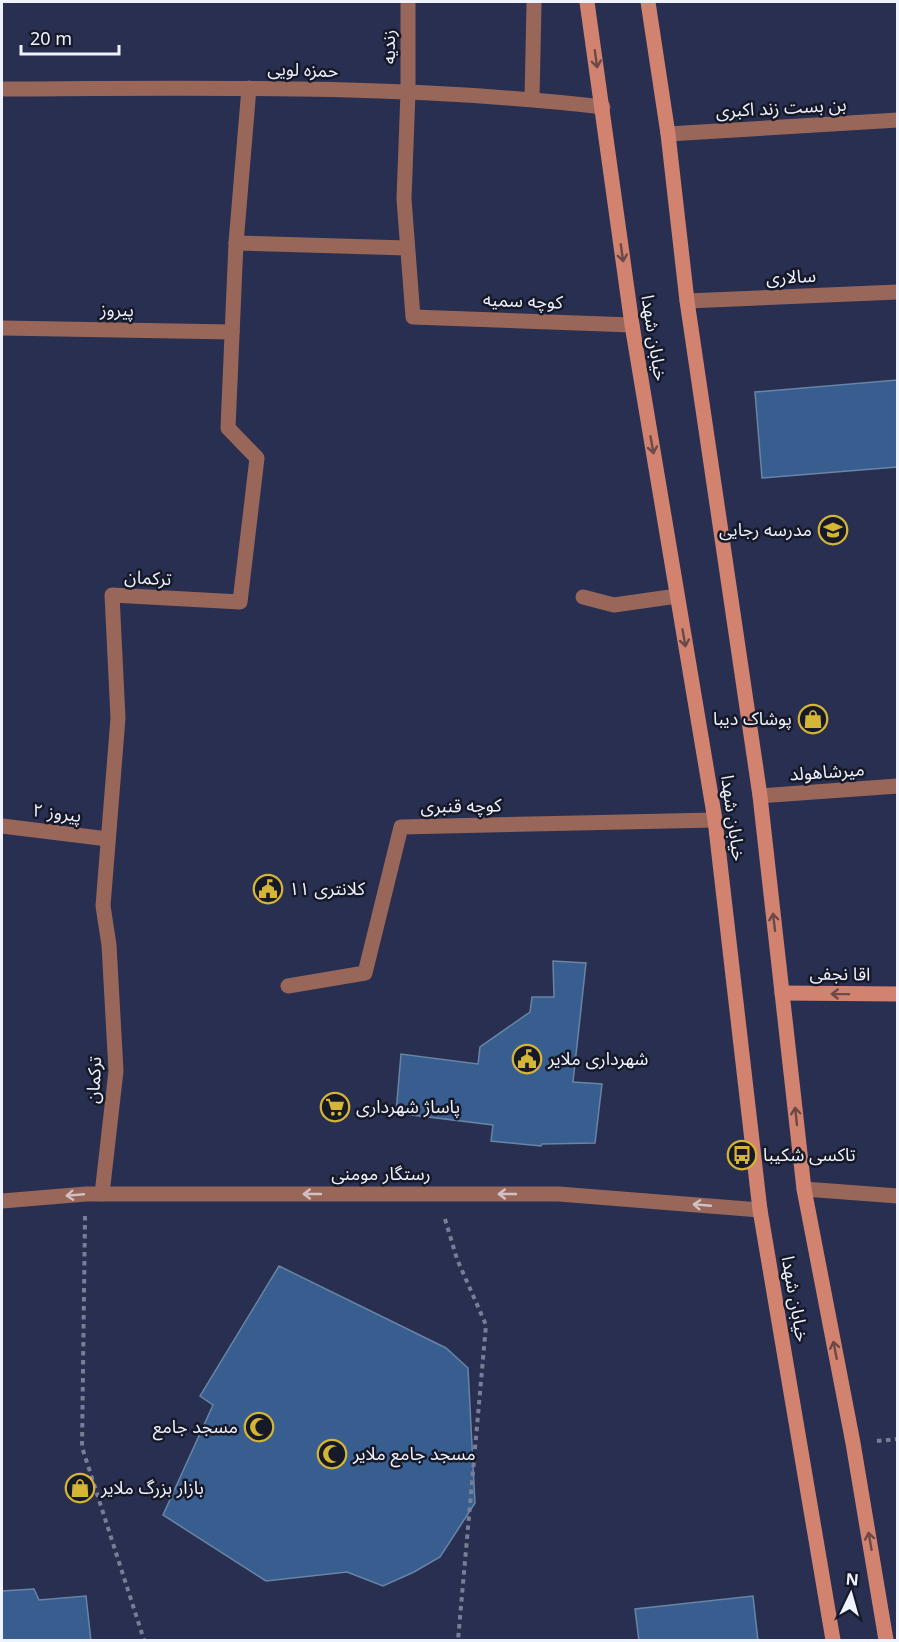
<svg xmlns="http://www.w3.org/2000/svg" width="899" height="1642" font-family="Georgia,'Noto Sans Arabic',serif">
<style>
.building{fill:#375e8f;stroke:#6984a5;stroke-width:1.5}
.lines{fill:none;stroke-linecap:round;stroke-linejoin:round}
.path{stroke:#797e97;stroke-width:4;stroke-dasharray:4.5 4.5;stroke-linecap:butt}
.service{stroke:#99675a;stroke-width:15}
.minor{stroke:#99675a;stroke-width:15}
.tertiary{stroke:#99675a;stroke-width:15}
.secondary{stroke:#d2836f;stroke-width:15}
.oneway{stroke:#6b4948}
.oneway2{stroke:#d1c1c5}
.labels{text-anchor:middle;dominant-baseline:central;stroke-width:5;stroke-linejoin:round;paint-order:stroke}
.street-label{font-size:18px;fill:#eff2ff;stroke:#161928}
.poi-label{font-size:18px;fill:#eff2ff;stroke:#161928;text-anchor:start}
</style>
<rect width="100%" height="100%" fill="#292f50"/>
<g class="building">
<path d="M897,380V467L762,478L755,392Z"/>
<path d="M553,961L586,963L573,1082L602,1084L595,1143L542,1144L541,1146L491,1141L493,1125L396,1113L401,1054L478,1064L480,1047L530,1012L532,997H554Z"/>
<path d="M279,1266L446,1348L468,1368L475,1503L440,1557L414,1572L383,1586L347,1572L266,1581L163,1515L213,1405L200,1396Z"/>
<path d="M34,1589L39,1600L86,1596L91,1641H2V1591Z"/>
<path d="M753,1596L758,1641H639L635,1609Z"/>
</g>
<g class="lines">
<g class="path">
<path d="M85,1216L82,1447L144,1640"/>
<path d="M445,1219L457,1259L486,1325L458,1640"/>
<path d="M877,1441L898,1439"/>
</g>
<path class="service" d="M760,796L898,786"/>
<g class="minor">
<path d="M408,2V92L404,199L413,317L632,325"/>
<path d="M2,89C202,88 403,84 603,107"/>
<path d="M532,99L534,4"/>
<path d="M668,134L898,120"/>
<path d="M236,243L249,88"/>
<path d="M687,301L898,292"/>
<path d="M2,328L232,332"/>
<path d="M583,597L614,605L677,596"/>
<path d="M2,826L108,839"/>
<path d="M288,986L365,973L401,827L715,820"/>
<path d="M804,1189L898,1196"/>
<path d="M102,1194L116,1071L109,945L103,906L118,718L112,595L240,602L257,458L228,428L236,243L407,248"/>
</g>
<path class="tertiary" d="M2,1201L86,1194H559L760,1210"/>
<g class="secondary">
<path d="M587,2L632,325L715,820L760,1210L833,1640"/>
<path d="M648,2L668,134L687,301L760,796L804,1189L853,1443L886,1640"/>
<path d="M782,993L898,994"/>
</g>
</g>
<defs><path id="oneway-shaft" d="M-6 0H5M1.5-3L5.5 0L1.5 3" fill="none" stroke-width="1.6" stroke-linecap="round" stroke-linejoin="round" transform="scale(1.5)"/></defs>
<g class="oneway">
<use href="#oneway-shaft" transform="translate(596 59) rotate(82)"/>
<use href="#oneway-shaft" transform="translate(622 253) rotate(82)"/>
<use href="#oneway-shaft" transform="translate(652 445) rotate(80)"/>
<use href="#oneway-shaft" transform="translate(684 638) rotate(80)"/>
<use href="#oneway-shaft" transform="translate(774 922) rotate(-97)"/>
<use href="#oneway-shaft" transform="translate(840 994) rotate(-179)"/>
<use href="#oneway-shaft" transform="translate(796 1116) rotate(-96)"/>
<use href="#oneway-shaft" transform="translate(835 1350) rotate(-101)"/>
<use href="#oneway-shaft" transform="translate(870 1541) rotate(-100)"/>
</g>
<g class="oneway2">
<use href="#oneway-shaft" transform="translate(312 1194) rotate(180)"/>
<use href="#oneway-shaft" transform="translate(507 1194) rotate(-180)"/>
<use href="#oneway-shaft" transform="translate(75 1195) rotate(175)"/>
<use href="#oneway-shaft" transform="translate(702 1205) rotate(-175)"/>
</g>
<defs>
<g id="school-ring" transform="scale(1.5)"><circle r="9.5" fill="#161928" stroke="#d5b535" stroke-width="1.5"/><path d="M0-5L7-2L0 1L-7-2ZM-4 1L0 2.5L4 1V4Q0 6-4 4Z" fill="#d5b535"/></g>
<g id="shop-ring" transform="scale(1.5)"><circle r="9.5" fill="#161928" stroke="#d5b535" stroke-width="1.5"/><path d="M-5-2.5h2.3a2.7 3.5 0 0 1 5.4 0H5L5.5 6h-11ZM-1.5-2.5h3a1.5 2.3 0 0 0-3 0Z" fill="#d5b535"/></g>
<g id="civic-ring" transform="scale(1.5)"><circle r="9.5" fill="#161928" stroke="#d5b535" stroke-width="1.5"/><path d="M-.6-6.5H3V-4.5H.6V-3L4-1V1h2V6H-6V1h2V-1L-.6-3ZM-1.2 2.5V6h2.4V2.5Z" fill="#d5b535"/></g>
<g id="supermarket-ring" transform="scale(1.5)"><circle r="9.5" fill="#161928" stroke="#d5b535" stroke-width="1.5"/><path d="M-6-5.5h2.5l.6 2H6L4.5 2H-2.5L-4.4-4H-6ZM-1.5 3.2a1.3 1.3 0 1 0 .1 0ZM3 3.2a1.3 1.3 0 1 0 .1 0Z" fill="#d5b535"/></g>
<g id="bus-ring" transform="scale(1.5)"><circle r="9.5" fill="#161928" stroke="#d5b535" stroke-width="1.5"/><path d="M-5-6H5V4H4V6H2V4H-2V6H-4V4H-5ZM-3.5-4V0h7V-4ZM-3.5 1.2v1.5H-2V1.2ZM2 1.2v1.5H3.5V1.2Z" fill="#d5b535"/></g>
<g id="mosque-ring" transform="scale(1.5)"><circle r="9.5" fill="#161928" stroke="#d5b535" stroke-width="1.5"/><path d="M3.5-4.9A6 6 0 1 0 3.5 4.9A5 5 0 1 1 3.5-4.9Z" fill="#d5b535"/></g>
</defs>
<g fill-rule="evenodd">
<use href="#school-ring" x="833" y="530"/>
<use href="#shop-ring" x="813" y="719"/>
<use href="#civic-ring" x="268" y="889"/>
<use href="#civic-ring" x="527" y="1059"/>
<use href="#supermarket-ring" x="335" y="1107"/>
<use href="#bus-ring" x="742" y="1155"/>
<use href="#mosque-ring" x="259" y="1427"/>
<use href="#mosque-ring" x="332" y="1454"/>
<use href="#shop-ring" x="80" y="1488"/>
</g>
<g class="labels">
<g class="street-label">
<text transform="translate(389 47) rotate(-90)">زندیه</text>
<text transform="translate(303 70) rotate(2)">حمزه لویی</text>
<text transform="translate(781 108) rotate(-3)">بن بست زند اکبری</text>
<text transform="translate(791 277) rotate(-3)">سالاری</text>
<text transform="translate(523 301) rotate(2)">کوچه سمیه</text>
<text transform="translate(117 310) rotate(1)">پیروز</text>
<text transform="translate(654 338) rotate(81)">خیابان شهدا</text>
<text transform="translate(148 578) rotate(3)">ترکمان</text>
<text transform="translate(827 772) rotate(-4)">میرشاهولد</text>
<text transform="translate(461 806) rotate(-1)">کوچه قنبری</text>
<text transform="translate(57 813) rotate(7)">پیروز ۲</text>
<text transform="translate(733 818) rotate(82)">خیابان شهدا</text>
<text transform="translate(840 974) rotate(1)">اقا نجفی</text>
<text transform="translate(94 1080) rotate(-87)">ترکمان</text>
<text x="381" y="1174">رستگار مومنی</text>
<text transform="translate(795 1299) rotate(80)">خیابان شهدا</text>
</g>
<g class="poi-label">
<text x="812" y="530" text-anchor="end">مدرسه رجایی</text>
<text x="792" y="719" text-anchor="end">پوشاک دیبا</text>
<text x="289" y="889">کلانتری ۱۱</text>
<text x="548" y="1059">شهرداری ملایر</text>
<text x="356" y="1107">پاساژ شهرداری</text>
<text x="763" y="1155">تاکسی شکیبا</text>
<text x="238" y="1427" text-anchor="end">مسجد جامع</text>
<text x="353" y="1454">مسجد جامع ملایر</text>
<text x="101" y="1488">بازار بزرگ ملایر</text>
</g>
</g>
<rect width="899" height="1642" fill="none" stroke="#eff2ff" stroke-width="6"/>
<g transform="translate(851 1594) rotate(5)" stroke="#161928" stroke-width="4.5" paint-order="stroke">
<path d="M0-4.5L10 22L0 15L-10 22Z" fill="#eff2ff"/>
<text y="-9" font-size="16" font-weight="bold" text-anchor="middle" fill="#eff2ff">N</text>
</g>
<path d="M21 45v9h98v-9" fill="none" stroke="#eff2ff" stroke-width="3"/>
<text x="30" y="45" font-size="18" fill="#eff2ff" stroke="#161928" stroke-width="4.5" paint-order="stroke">20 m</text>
</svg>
